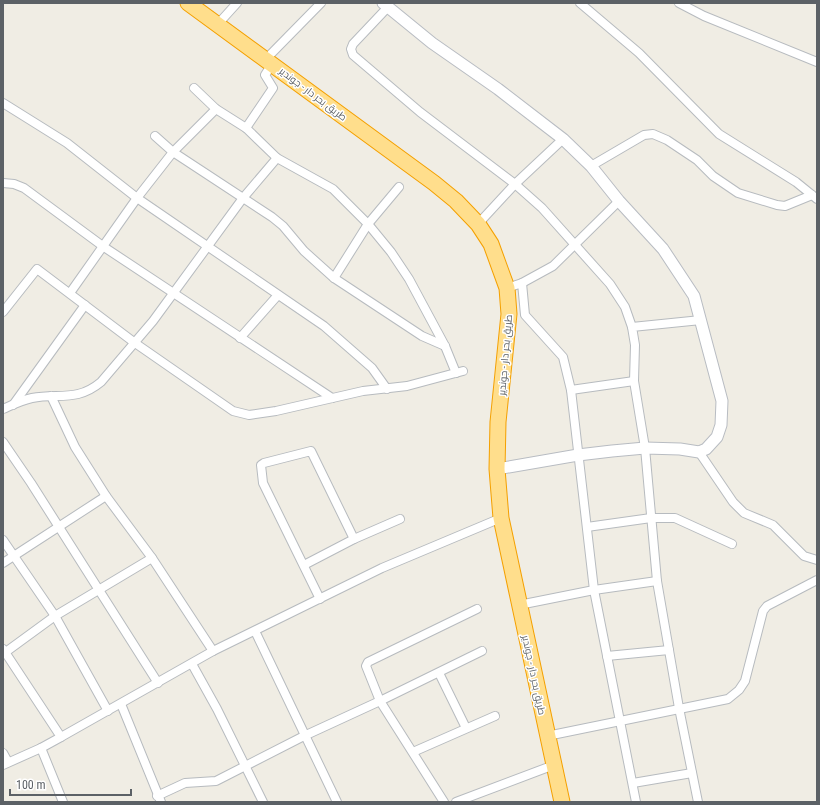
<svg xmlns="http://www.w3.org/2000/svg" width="820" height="805" font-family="'Roboto Condensed',Cairo,sans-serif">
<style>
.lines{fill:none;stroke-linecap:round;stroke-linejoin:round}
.street-casing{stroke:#b7bbbf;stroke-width:10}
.secondary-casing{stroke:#b8bcc2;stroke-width:13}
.highway-casing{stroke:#f4a000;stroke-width:17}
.street{stroke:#fff;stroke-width:8}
.secondary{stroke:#fff;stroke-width:11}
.highway{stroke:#ffde8c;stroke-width:15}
.labels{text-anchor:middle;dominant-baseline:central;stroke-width:3;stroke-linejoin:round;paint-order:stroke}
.street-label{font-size:10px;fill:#5c6166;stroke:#fff}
</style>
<rect width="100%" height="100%" fill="#f0ede4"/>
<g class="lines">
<g class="street-casing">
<g id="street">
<path d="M580,3L639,53L719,134L796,182L817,199"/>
<path d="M679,3L704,16L817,62"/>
<path d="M388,7L353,44L351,49L353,55L420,112L515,184L542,208L610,284L625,307L632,327"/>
<path d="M218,24L237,3"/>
<path d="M266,59L321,3"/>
<path d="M194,88L216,109L246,128L277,158L333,189L368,224L391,252L409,279L445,346L456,373"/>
<path d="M3,103L67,143L137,198L324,326L372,368L387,389"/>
<path d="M246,128L273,88L265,75L272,64"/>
<path d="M155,136L173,152L272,217L283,226L304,251L334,278L422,336L445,346"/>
<path d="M591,166L644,135L653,134L667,140L697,160L713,176L738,193L777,205L785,206L812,195"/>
<path d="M3,183L14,184L24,188L104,247L332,398"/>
<path d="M478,224L515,184L563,139"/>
<path d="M334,278L368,224L399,187"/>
<path d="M522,283L553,266L619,201"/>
<path d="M507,288L522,283L525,315L563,357L571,390L594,590L636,802"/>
<path d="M70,293L137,198L173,152L216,109"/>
<path d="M3,312L37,269L135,343L233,411L249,415L276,411L363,391L407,386L463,371"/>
<path d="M240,338L278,295"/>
<path d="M571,390L634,381"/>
<path d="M51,396L75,447L106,496L152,558L213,651"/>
<path d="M13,405L85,305"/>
<path d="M3,409C12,405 22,400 32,398C59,393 77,402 101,382L153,321L243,198L277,158"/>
<path d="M3,442L31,483L158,683"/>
<path d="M699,452L733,502L744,513L773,525L804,556L817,560"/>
<path d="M587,527L651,518H675L732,544"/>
<path d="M3,540L55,616L108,711"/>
<path d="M3,563L106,496"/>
<path d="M304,565L354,539L400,519"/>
<path d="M320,599L263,483L261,465L264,463L311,451L354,539"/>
<path d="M519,605L594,590L657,581"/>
<path d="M255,631L337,802"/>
<path d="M3,649L61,737L41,748L63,802"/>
<path d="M3,654L55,616L152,558"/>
<path d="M607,656L669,650"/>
<path d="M192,664L217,709L263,802"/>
<path d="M439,673L466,728"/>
<path d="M121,704L161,802"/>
<path d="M547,736L728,699L739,690L745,681L763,611L767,606L817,580"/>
<path d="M61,737L213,651L382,568L501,518"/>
<path d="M413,752L495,716"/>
<path d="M3,753L8,762"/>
<path d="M3,765L41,748"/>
<path d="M633,783L692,773"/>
<path d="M157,796L185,783L216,781L304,736L380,701L482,651"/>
<path d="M444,802L380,701L366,666L368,662L477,609"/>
<path d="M456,802L554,765"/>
<path d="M698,802L679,708L657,581L645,448L634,381L635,345L632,327L701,320"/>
</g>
</g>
<g class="secondary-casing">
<path id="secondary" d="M383,3L432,43L498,89L563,139L591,166L619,201L663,249L694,296L722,401L721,425L717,437L706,449L699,452L680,449L645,448L612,451L578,455L497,469"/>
</g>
<g class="highway-casing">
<path id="highway" d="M188,3L434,183L456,201L478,224L491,244L507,288L509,314L498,422L497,469L501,518L562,802"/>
</g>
<use href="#street" class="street"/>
<use href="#secondary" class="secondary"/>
<use href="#highway" class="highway"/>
</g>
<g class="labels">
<g class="street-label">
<text transform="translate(313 94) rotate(37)">طريق بحر دار - جوندير</text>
<text transform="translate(505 355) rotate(-85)">طريق بحر دار - جوندير</text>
<text transform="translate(534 675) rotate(78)">طريق بحر دار - جوندير</text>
</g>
</g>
<rect width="820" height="805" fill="none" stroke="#5c6166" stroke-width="8"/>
<path d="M10 789v6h121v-6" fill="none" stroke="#5c6166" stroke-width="2"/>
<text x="16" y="789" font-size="12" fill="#5c6166" stroke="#ffffff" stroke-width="3" paint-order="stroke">100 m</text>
</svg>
